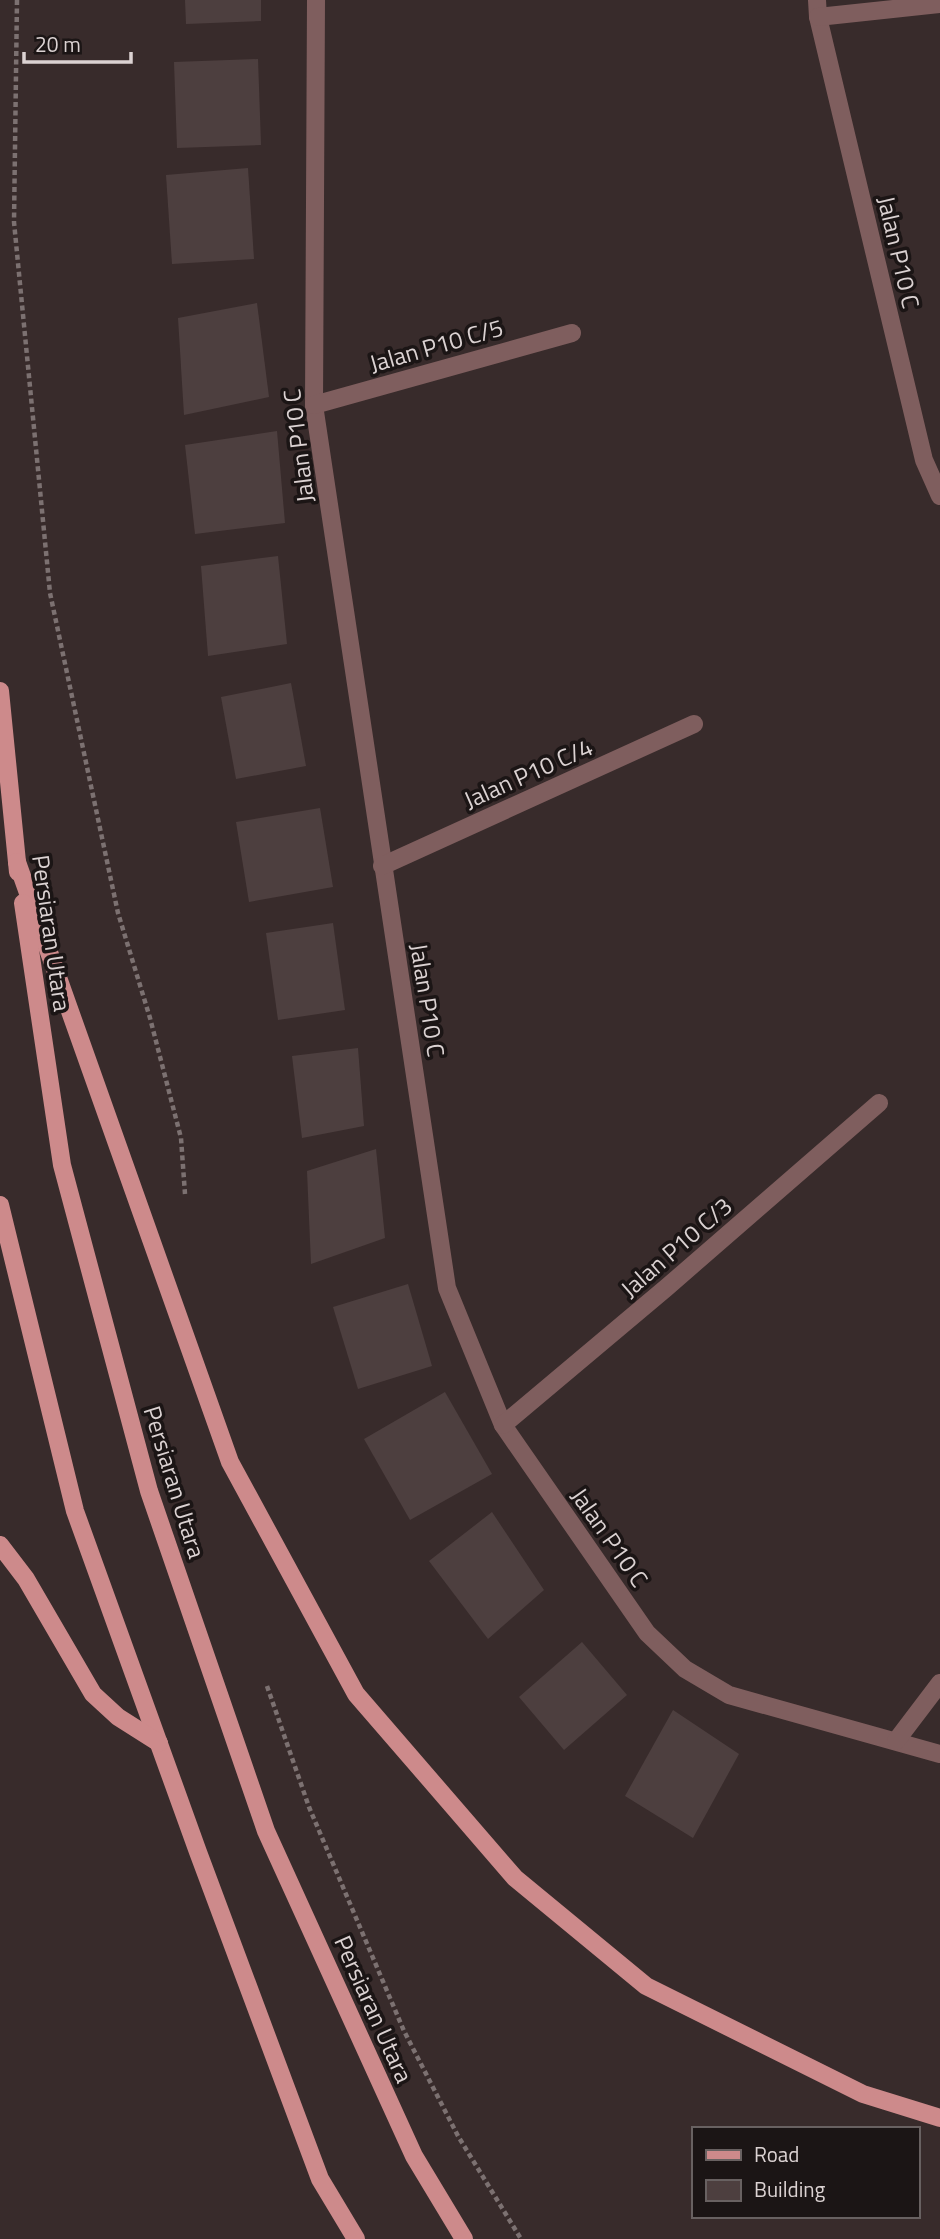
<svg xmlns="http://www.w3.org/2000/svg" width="940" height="2239" font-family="'Titillium Web',sans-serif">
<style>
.building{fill:#4d3f3f}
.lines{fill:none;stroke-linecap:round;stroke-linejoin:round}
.path{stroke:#7c7171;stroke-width:4.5;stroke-dasharray:5 3.5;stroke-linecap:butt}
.minor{stroke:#7f5e5e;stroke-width:18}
.major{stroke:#cd8a8b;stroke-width:18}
.labels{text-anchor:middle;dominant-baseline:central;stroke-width:7;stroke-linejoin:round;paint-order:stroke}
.street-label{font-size:24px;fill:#dbd2d2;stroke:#1b1515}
</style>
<rect width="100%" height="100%" fill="#382b2b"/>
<g class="building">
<path d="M185,0H261V21L186,24Z"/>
<path d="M258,59L261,145L177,148L174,62Z"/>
<path d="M248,168L254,259L172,264L166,175Z"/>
<path d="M257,303L269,397L184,415L178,318Z"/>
<path d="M277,431L285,523L195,534L185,445Z"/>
<path d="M278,556L287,644L208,656L201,566Z"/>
<path d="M291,683L306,766L236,779L221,697Z"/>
<path d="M320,808L333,887L249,902L236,822Z"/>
<path d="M333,923L345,1010L278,1020L266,933Z"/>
<path d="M358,1048L364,1126L302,1138L292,1056Z"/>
<path d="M376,1149L385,1238L311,1264L307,1171Z"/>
<path d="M408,1284L432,1366L358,1389L333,1307Z"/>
<path d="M445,1392L492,1474L410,1520L364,1439Z"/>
<path d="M492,1512L544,1590L488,1639L429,1561Z"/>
<path d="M582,1642L627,1695L564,1750L519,1697Z"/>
<path d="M673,1710L739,1754L693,1838L625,1796Z"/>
</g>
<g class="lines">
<g class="path">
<path d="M17,0L14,222L50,593L118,913L150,1018L181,1138L185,1194"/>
<path d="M267,1686L309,1807L404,2031L458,2136L521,2239"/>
</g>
<g class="minor">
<path d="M316,0L314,405L447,1288L503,1425L647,1633L685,1669L729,1695L940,1754"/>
<path d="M817,0L818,17L924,460L940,496"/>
<path d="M818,17L940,4"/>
<path d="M314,405L572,333"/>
<path d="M382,866L694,724"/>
<path d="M503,1425L666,1288L879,1103"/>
<path d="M896,1741L940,1683"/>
</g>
<g class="major">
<path d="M0,691L18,872"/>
<path d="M17,862L230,1462L356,1694L515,1878L646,1986L863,2094L940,2118"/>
<path d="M23,903L62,1165L149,1491L266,1831L414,2156L464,2239"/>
<path d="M0,1205L75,1511L198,1852L320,2179L356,2239"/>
<path d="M0,1545L26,1579L93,1694L118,1717L159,1743"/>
</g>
</g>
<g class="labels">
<g class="street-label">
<text transform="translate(899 252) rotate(77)">Jalan P10 C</text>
<text transform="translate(436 345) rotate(-16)">Jalan P10 C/5</text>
<text transform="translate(298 446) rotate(-97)">Jalan P10 C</text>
<text transform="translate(528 773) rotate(-24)">Jalan P10 C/4</text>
<text transform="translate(52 933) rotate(82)">Persiaran Utara</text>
<text transform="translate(428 1000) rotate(81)">Jalan P10 C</text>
<text transform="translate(676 1247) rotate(-41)">Jalan P10 C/3</text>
<text transform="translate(175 1482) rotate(73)">Persiaran Utara</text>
<text transform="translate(610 1537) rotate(55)">Jalan P10 C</text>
<text transform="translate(374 2009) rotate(66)">Persiaran Utara</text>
</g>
</g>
<rect x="692" y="2127" width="228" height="91" fill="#1b1515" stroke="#686161" stroke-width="2"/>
<rect x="706" y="2150" width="35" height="10" fill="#cd8a8b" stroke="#686161" stroke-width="2"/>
<text x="754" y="2162" font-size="21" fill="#dbd2d2">Road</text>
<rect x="706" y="2180" width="35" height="21" fill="#4d3f3f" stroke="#686161" stroke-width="2"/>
<text x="754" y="2197" font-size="21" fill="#dbd2d2">Building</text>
<path d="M24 52v10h107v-10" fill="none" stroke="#dbd2d2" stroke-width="3.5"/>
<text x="35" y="52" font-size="21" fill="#dbd2d2" stroke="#1b1515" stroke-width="5" paint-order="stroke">20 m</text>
</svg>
